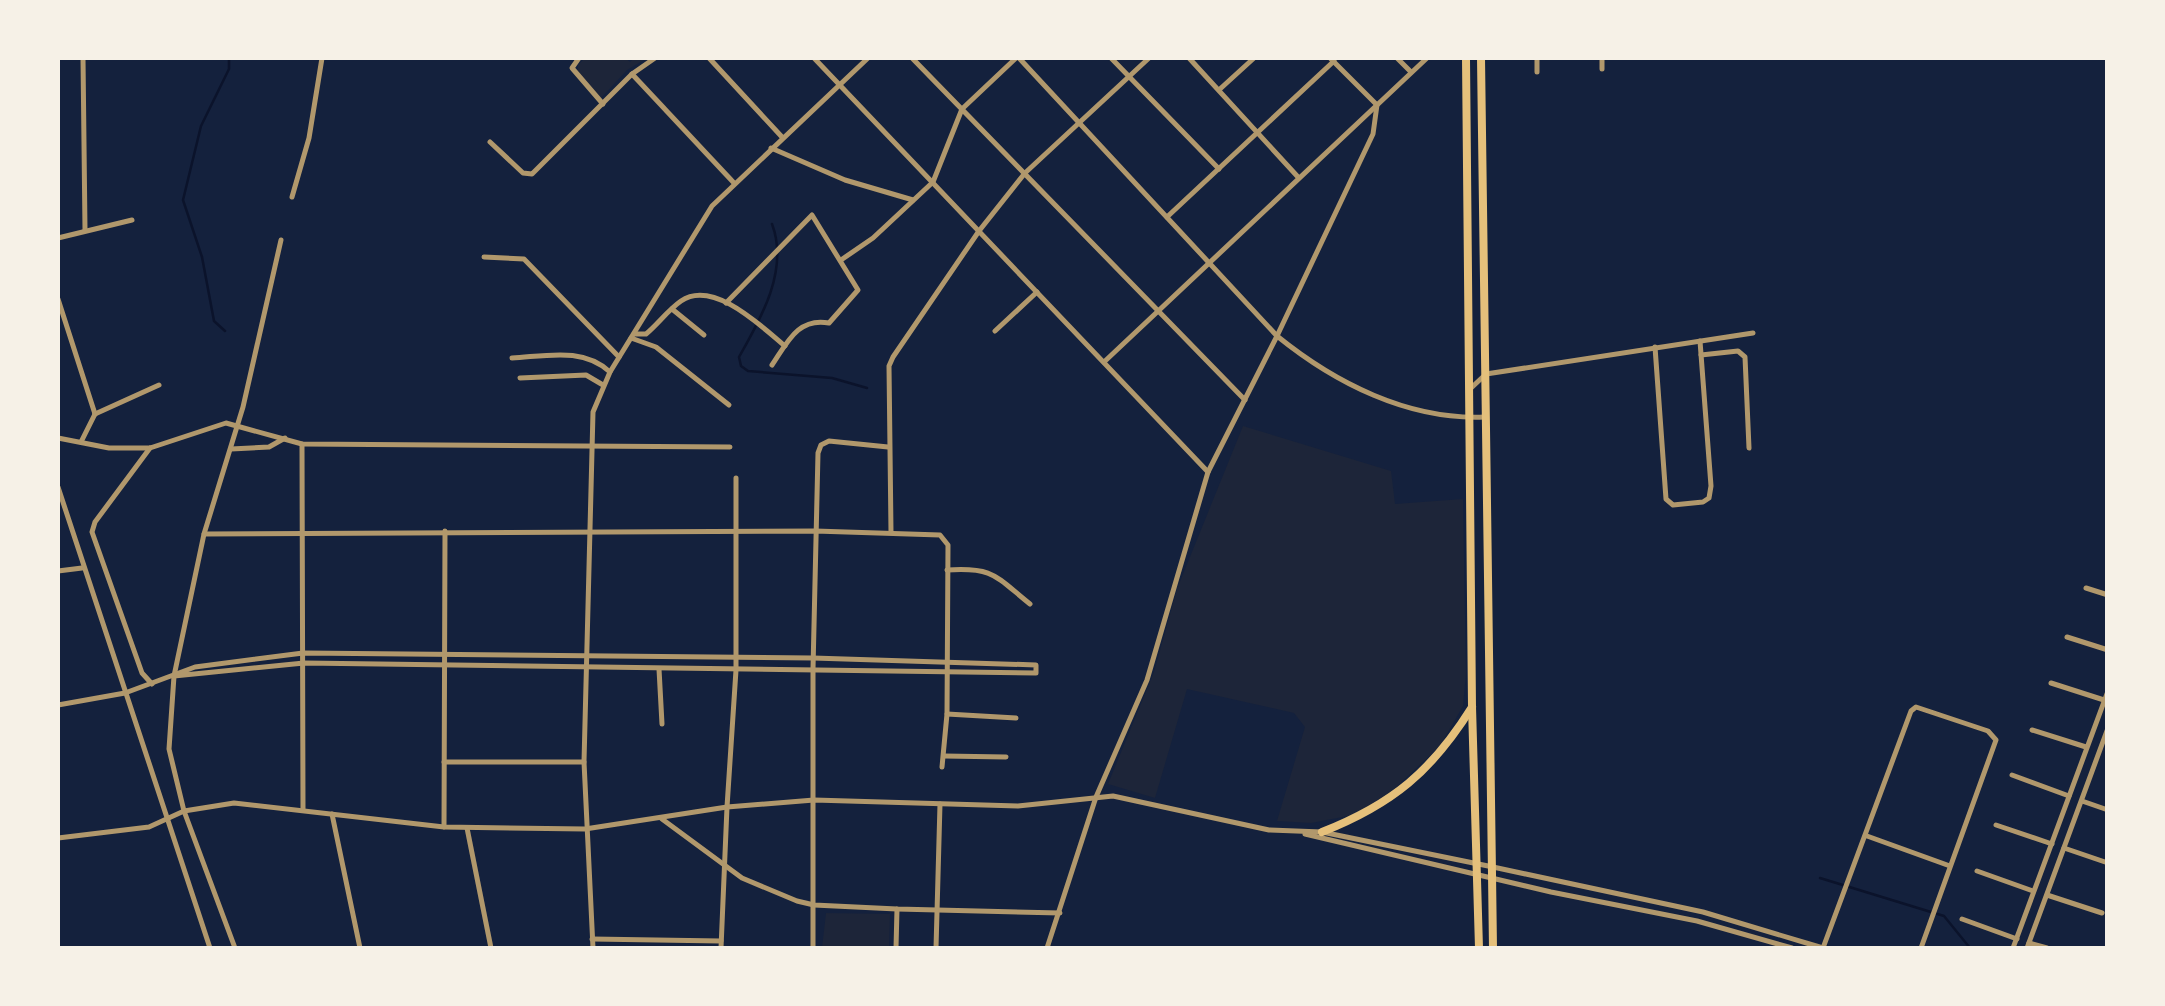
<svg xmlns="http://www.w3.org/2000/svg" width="2165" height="1006" font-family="'Noto Sans',sans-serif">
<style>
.green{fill:#1d2539}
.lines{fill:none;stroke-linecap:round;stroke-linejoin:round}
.stream{stroke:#0b132b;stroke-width:2.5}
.minor{stroke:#b1986c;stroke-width:5}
.tertiary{stroke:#b1986c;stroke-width:5}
.primary{stroke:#e5c07b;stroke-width:8}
</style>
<rect width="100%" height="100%" fill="#14213d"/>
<g class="green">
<path d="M585,58H625L630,62L634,58H647L627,70L600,99L577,74L578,65Z"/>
<path d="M1243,426L1391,471L1395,504L1463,499L1466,674L1463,706L1440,746L1391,792L1353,815L1311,823L1277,821L1305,727L1294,713L1187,689L1155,798L1108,784L1154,672L1177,589Z"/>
<path d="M826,913L890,914L889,948H822Z"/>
</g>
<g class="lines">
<g class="stream">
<path d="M772,224C789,269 762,317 739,357L741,366L748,371L832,378L867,388"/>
<path d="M225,331L214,321L202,257L183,200L201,126L229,69V58"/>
<path d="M1820,878L1944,916L1970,948"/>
</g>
<g class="minor">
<path d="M83,58L85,230"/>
<path d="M579,58L572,68L603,104"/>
<path d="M709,58L782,137"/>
<path d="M814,58L1208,472"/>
<path d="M912,58L1245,400"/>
<path d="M1111,58L1219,169"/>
<path d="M1189,58L1298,177"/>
<path d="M1397,58L1411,72"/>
<path d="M1602,58V69"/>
<path d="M1537,72V58"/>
<path d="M632,74L734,183"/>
<path d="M1220,89L1254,58"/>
<path d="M490,142L523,173L532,174L632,74L655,58"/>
<path d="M771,148L845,180L913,200"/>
<path d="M292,197L309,138L322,58"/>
<path d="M1167,217L1334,61"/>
<path d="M58,238L132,220"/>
<path d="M484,257L524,259L619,357"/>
<path d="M841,260L873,238L933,182L962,109L1016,58"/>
<path d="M58,299L95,414"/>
<path d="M726,303L812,215L858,290L829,323C798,317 787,343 772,365"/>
<path d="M672,309L704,335"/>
<path d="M995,331L1037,292"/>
<path d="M634,334H646C658,324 668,310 681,301C713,279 761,326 785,346"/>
<path d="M631,338L656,347L729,405"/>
<path d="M1655,347L1666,499L1673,505L1703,502L1709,498L1711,486L1700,341"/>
<path d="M1701,355L1738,351L1745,357L1749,448"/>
<path d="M512,358C547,356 583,347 610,372"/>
<path d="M1104,362L1427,58"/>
<path d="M520,378L586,375L603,385"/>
<path d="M1470,389L1486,374L1753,333"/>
<path d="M95,414L159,385"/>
<path d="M81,442L95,414"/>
<path d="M302,444L303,809"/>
<path d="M150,448L226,423L302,444L730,447"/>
<path d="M231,449L269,447L285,438"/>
<path d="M891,532L889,366L893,357L979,231L1025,173L1149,58"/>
<path d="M204,534L815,531L940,535L948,545L947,714L942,767"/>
<path d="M947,570C994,567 995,576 1030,604"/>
<path d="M58,571L82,568"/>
<path d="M2086,588L2108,595"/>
<path d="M2067,637L2108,650"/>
<path d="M659,669L662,724"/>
<path d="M174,676L204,534L243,407L281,240"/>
<path d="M2051,683L2104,700"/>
<path d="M947,714L1016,718"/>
<path d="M2032,730L2086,747"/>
<path d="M944,756L1006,757"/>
<path d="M444,762H584"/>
<path d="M2012,775L2069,796"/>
<path d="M2082,801L2108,810"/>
<path d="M727,807L736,670V478"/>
<path d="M332,814L360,948"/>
<path d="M662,819L742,878L797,901L814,905L897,909L1060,913"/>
<path d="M1996,825L2052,844"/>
<path d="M444,827L445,531"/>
<path d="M467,828L491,948"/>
<path d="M1867,836L1950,866"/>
<path d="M2064,848L2108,863"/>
<path d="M1977,871L2033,891"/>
<path d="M2047,895L2102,913"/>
<path d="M1962,919L2017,939"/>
<path d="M592,939L721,941"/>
<path d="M2029,943L2047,948"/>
<path d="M593,948L584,762L593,412L610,372L712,206L868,58"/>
<path d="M813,948V669L818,453L821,445L829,441L888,447"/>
<path d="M896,948L897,909"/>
<path d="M936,948L940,804"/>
<path d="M1047,948L1096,797L1147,680L1208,472L1277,336L1373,134L1377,105L1330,58"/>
<path d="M1823,948L1911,711L1916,707L1988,731L1996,740L1921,948"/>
<path d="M2013,948L2108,691"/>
<path d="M2027,948L2108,728"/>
</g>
<g class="tertiary">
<path d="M1019,58L1277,336C1335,383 1408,420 1484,417"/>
<path d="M58,438L109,448H148"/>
<path d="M150,448L95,522L92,532L142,673L152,684"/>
<path d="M58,487L210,948"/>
<path d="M174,676L169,749L184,811L235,948"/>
<path d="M58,705L125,693L195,667L303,653L813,658L1036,665V673L304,663L174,676"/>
<path d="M1305,834L1551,892L1697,921L1792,948"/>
<path d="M58,838L149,827L184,811L234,803L444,827L585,829L727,807L814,800L1018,806L1113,796L1269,830L1322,832L1493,867L1703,912L1823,948"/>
<path d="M721,948L727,807"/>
</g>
<g class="primary">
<path d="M1466,58L1472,707L1479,948"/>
<path d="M1481,58L1493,948"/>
<path d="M1322,832C1393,804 1432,771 1472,707"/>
</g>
</g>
<rect width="2165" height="1006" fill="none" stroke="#f6f1e7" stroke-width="120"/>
</svg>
